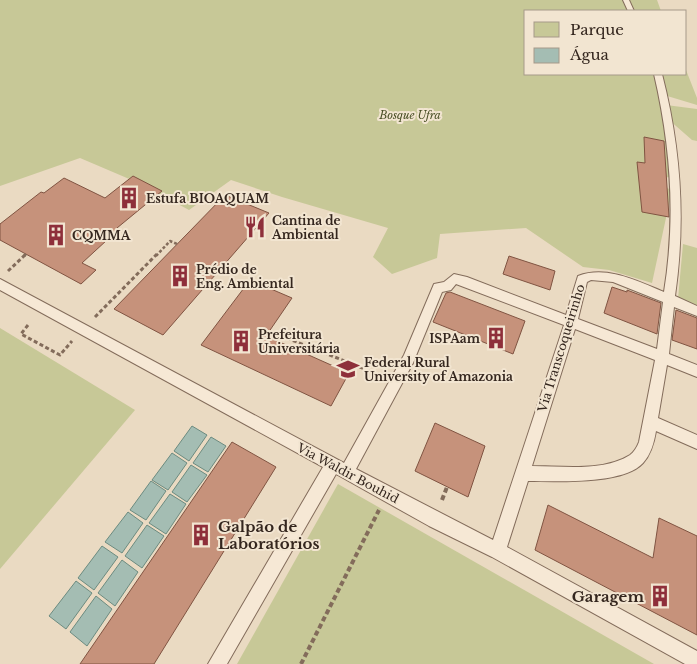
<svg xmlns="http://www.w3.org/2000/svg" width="697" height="664" font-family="'Libre Baskerville',serif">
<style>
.green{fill:#c7c897}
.water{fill:#a4bdb3;stroke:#6c8b80}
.building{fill:#c6927b;stroke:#805442}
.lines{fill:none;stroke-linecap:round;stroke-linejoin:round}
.service-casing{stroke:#836c5b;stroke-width:2}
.path-far2{stroke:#836c5b;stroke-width:2.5;stroke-dasharray:3 2;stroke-linecap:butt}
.path-far1{stroke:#836c5b;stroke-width:3;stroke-dasharray:4 2.5;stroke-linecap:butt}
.path{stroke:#836c5b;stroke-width:4;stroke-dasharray:5 3;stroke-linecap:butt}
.service{fill:#f6e8d5;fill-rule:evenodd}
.labels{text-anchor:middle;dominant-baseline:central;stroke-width:4;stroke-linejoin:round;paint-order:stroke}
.far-park-label{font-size:11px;font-style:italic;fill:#494f26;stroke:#f2e5d1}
.poi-label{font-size:12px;font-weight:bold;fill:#34261e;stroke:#f2e5d1;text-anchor:start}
.street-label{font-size:12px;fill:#34261e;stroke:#f2e5d1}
.near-poi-label{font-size:15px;font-weight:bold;fill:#34261e;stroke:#f2e5d1;text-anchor:start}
</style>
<rect width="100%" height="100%" fill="#eadac2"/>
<g class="green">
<path d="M0,0H657L661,11H526V74H686V70L697,98V105L664,95L666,105L697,109V141L692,140L668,119L677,177L641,178L672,190L652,283L609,270L583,267L526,228L440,234L437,258L392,274L373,257L388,228L282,197L231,180L189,210L141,184L80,158L0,186Z"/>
<path d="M683,244L697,248V306L678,299Z"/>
<path d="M0,328L135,410L0,569Z"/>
<path d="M338,484L654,664H237Z"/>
</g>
<g class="water">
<path d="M192,426L207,435L189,461L174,451Z"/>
<path d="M211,437L226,446L208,472L193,463Z"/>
<path d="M172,453L187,463L168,490L152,480Z"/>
<path d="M191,465L207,475L187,502L172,492Z"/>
<path d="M151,481L166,491L146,520L130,510Z"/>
<path d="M170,494L186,504L166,534L149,523Z"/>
<path d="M128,512L143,523L122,553L105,542Z"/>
<path d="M147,525L164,536L142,568L125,556Z"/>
<path d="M102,546L118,557L94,590L78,578Z"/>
<path d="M122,560L138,572L115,606L98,593Z"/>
<path d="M76,581L92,593L66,629L49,616Z"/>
<path d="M96,596L112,609L87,646L70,632Z"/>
</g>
<g class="building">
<path d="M644,137L664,141L669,217L642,212L637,162L645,163Z"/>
<path d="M133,176L162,191L117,228L119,229L82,263L96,270L81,284L0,240V224L41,192L44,193L64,178L105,198Z"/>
<path d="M225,195L269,213L163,335L114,309Z"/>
<path d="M509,256L555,271L550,290L503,274Z"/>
<path d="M250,280L292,298L266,336L349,373L331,406L201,345Z"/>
<path d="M612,287L627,292V290L661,303L657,334L604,313Z"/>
<path d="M450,292L525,321L513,354L433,322L446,293Z"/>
<path d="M676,310L697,318V349L672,340Z"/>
<path d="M435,423L485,446L468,497L415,471Z"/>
<path d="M232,442L276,467L154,664H80Z"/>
<path d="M548,505L653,558L659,518L697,536V635L535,550Z"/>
</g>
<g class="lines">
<g class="service-casing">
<g id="service">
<path d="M623,0H629L634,11H628Z"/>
<path d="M654,74H662C681,148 686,220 675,296L697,306V316L674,307L669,354L697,365V377L667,365L658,418L697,435V449L656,431C654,443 651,454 643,463C623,485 556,481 528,481L507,547L697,651V664H685L492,557L429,526L336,474L227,664H208L323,467L0,290V279L344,463L404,355L434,284L444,282L454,274L467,277L566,315L578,276C607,265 637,281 664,292C676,218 671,147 654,74ZM591,280L613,282L663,302L657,349L578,319L587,282ZM456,284L564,325L493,540L356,469L413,363L442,292L451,290ZM575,329L655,360L639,442C637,447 634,452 630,455C603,472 563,466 532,466Z"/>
</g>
</g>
<g class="path-far2">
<path d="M24,256L26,254"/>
<path d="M156,256L170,241L177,244"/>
</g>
<g class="path-far1">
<path d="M8,271L26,254"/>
<path d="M95,317L157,254"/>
<path d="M28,325L21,334L60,355L72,341"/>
<path d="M270,337L274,333L380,375"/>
</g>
<g class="path">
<path d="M442,500L447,487"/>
<path d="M301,664L379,510"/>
</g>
<use href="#service" class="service"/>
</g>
<defs>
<g id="building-bare" transform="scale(1.725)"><path d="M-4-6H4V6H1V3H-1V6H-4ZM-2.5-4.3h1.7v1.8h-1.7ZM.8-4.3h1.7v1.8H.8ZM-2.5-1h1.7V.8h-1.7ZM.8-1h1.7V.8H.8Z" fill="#8e2f3a" stroke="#f2e5d1" stroke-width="2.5" paint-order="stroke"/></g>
<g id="restaurant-bare" transform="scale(1.725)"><path d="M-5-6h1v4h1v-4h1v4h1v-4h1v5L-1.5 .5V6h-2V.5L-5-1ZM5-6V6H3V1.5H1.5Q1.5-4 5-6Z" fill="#8e2f3a" stroke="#f2e5d1" stroke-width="2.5" paint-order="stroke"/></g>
<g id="university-bare" transform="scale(1.725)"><path d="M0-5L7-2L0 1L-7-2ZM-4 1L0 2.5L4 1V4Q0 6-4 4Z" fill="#8e2f3a" stroke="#f2e5d1" stroke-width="2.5" paint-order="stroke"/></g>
</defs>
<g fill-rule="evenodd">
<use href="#building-bare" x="129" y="198"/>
<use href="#restaurant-bare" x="255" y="227"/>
<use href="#building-bare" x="56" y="235"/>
<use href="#building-bare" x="180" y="276"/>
<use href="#building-bare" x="496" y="338"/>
<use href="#building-bare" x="241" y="341"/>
<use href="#university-bare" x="348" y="369"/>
<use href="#building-bare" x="201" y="535"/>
<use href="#building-bare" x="660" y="596"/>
</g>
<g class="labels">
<g class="far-park-label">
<text x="410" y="115">Bosque Ufra</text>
</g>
<g class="poi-label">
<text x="146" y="198">Estufa BIOAQUAM</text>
<text x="272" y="220">Cantina de<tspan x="272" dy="14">Ambiental</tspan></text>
<text x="72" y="235">CQMMA</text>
<text x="196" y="269">Prédio de<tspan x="196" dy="14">Eng. Ambiental</tspan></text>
<text x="258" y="334">Prefeitura<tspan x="258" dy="14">Universitária</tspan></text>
<text x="480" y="338" text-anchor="end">ISPAam</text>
<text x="364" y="362">Federal Rural<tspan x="364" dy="14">University of Amazonia</tspan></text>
</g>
<g class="street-label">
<text transform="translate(561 348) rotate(-73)">Via Transcoqueirinho</text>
<text transform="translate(348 473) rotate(28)">Via Waldir Bouhid</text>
</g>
<g class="near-poi-label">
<text x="218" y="526">Galpão de<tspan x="218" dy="17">Laboratórios</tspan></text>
<text x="644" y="596" text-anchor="end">Garagem</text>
</g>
</g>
<rect x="524" y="10" width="162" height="65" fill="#f2e5d1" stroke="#a69989"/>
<rect x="534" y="22" width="25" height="15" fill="#c7c897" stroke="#a69989"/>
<text x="570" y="35" font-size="15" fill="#34261e">Parque</text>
<rect x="534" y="48" width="25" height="15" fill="#a4bdb3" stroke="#a69989"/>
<text x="570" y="60" font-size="15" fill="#34261e">Água</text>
</svg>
